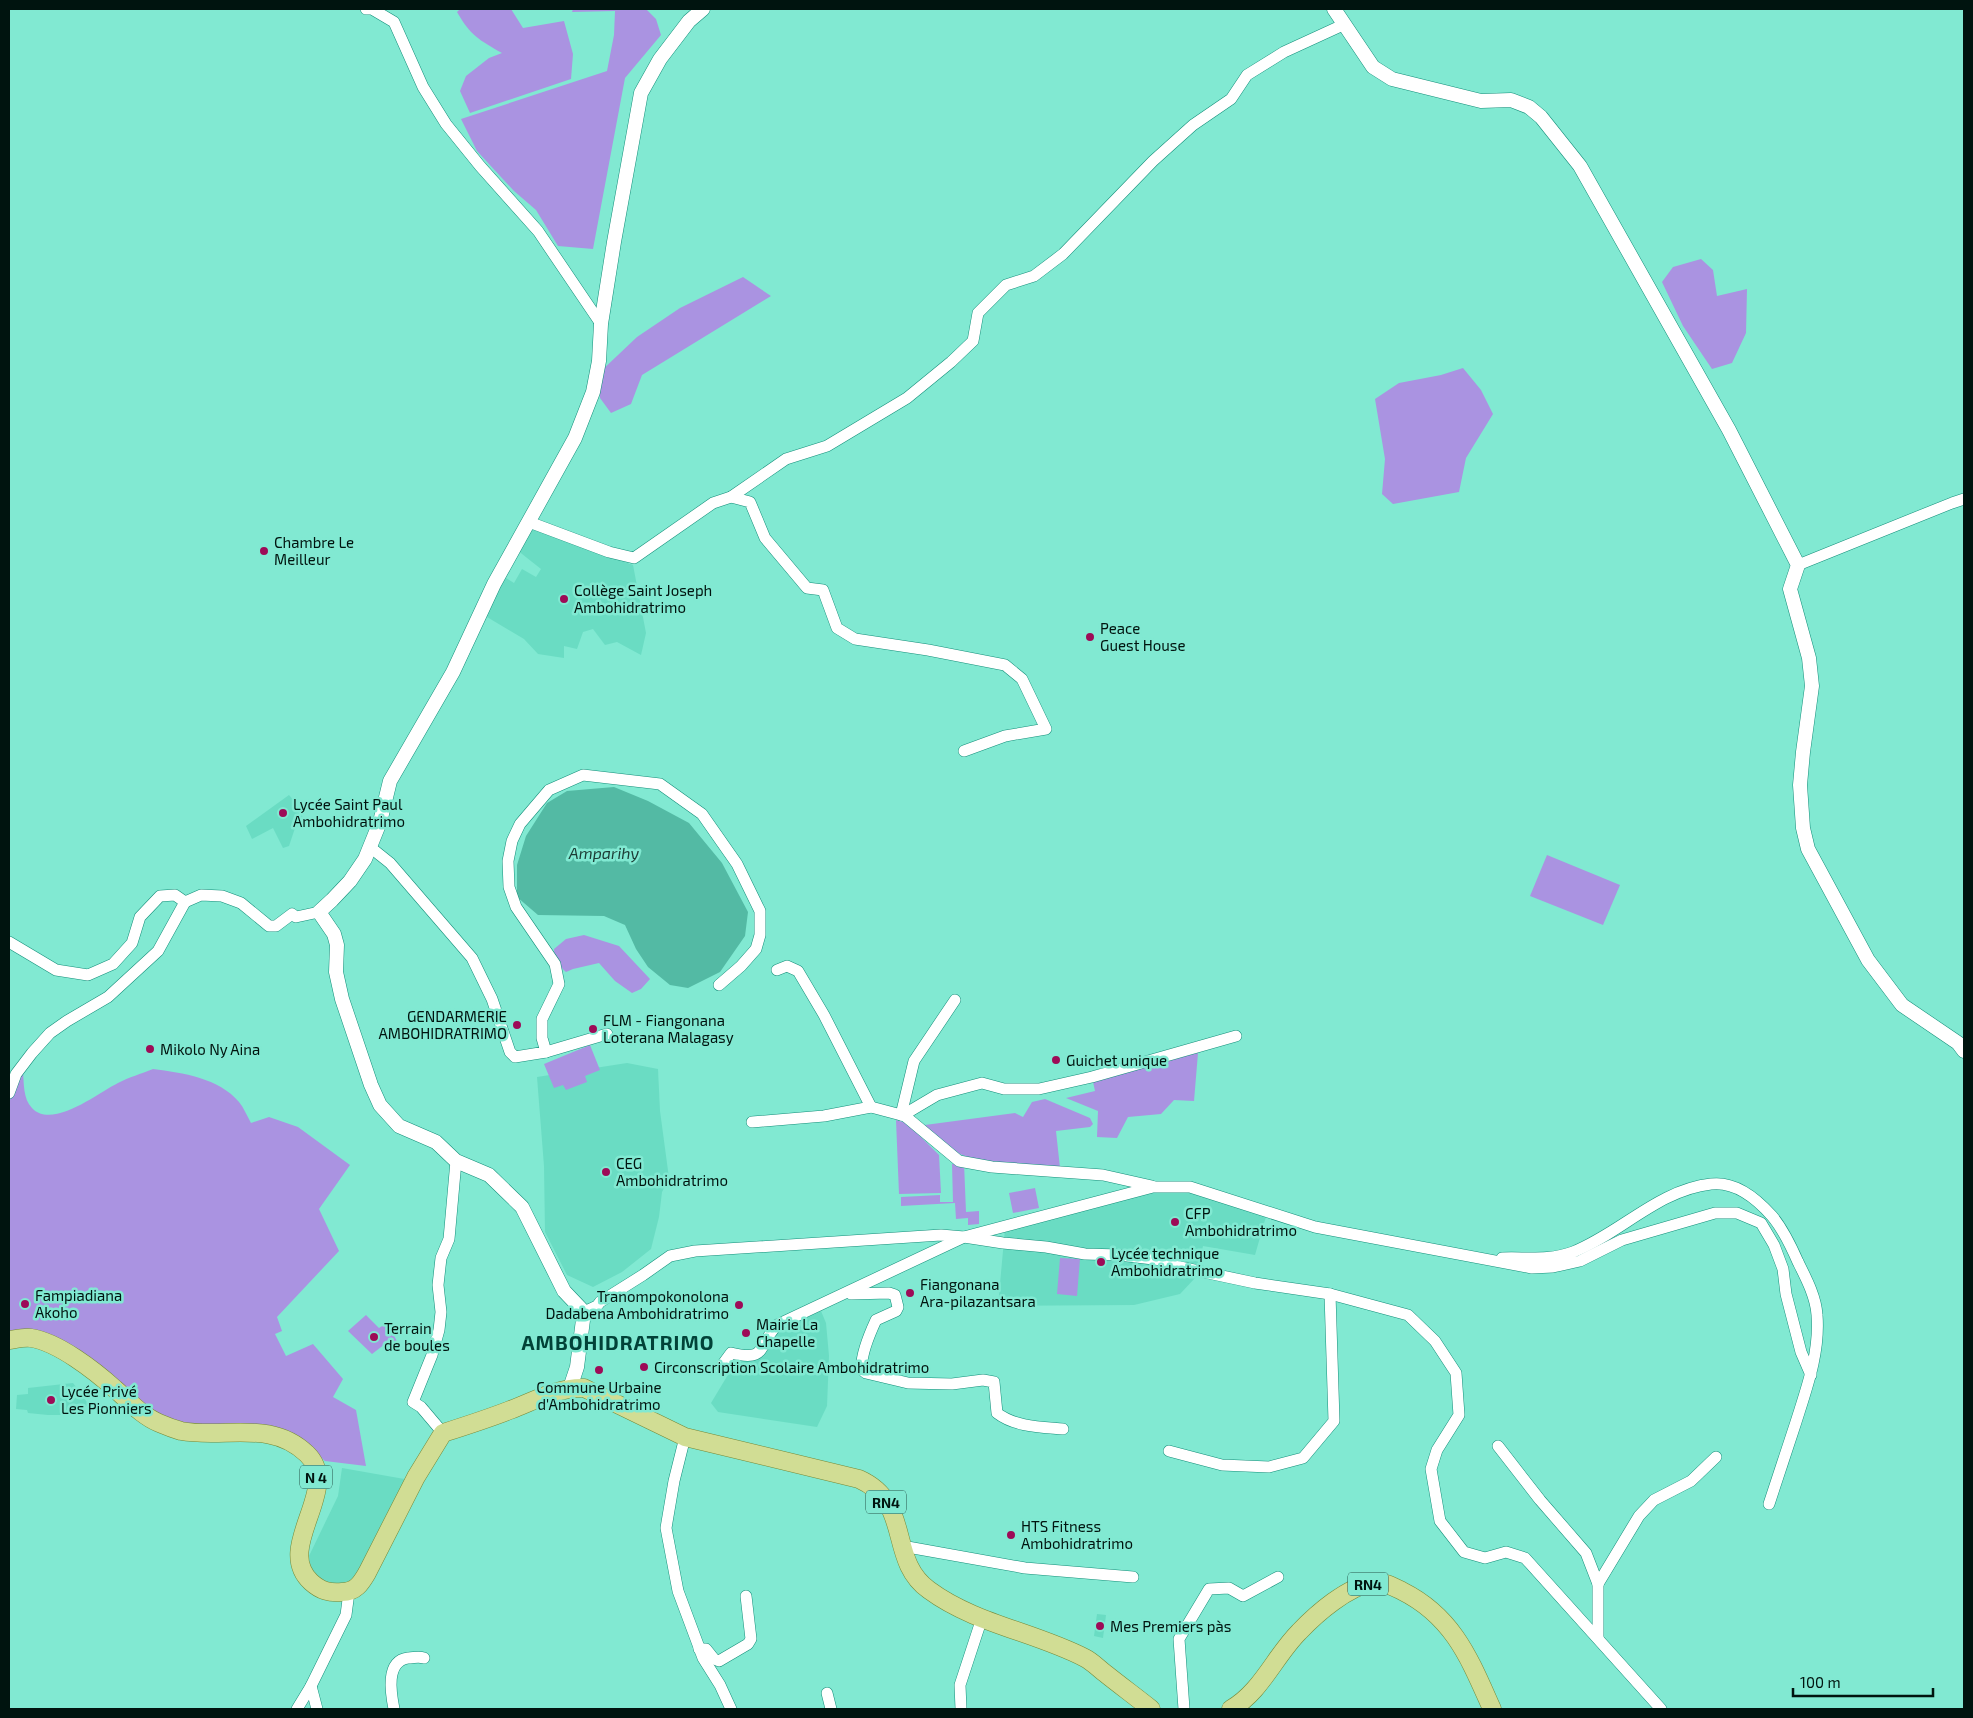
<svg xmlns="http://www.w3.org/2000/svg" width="1973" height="1718" font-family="'Exo 2',sans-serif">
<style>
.built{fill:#6adcc3}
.green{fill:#aa93e1}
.water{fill:#53baa4}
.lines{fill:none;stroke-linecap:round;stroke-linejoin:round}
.minor-casing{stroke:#138f7a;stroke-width:12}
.tertiary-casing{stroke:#138f7a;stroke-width:15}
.primary-casing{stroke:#748837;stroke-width:19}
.minor{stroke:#fff;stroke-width:11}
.tertiary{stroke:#fff;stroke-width:14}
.primary{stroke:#d1dd94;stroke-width:18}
.poi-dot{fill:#9d0b57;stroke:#81e9d2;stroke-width:2}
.labels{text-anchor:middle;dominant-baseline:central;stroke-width:5;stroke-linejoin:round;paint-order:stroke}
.shield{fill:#81e9d2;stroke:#27544a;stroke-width:1}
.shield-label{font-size:14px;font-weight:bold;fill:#00140f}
.poi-label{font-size:15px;fill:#00140f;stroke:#81e9d2;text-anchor:start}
.water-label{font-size:16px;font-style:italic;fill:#1c3c35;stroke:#81e9d2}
.district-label{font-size:20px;font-weight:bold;letter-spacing:1px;fill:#014238;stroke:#81e9d2}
</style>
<rect width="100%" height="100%" fill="#81e9d2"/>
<g class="built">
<path d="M530,527L633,565L646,633L641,655L617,642L605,645L593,629L583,632L577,649L564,646V658L538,654L524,639L482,614L501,575L514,583L522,569L536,577L541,569L517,550Z"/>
<path d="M289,795L296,803L305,822L295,828L289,846L283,848L273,828L252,839L246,826Z"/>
<path d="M627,1063L658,1069L660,1111L669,1178L662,1192L659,1217L651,1249L622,1272L593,1287L567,1275L545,1232L544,1166L537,1077Z"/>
<path d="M1191,1190L1267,1213L1255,1255L1203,1246L1196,1277L1180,1294L1134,1305L998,1306L1005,1229L1145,1193Z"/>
<path d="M821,1311L826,1323L829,1356L827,1406L817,1427L718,1412L711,1403L729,1373L767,1336Z"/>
<path d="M73,1383L89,1405L68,1415H48L28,1413L27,1410L16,1409L17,1395L28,1394V1388Z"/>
<path d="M342,1468L410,1480L360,1579L341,1588L316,1579L311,1568L309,1556L338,1496Z"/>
<path d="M1097,1614L1106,1615L1103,1638L1094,1636Z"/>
</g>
<g class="green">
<path d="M460,9H511L523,28L564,21L573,54L571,79L470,113L460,91L466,76L489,58L502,53C479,40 470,35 457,12Z"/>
<path d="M573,9H646L656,19L661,35L625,78L593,249L558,246L536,210L514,191L477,151L461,119L607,71L614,35L615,11L572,12Z"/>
<path d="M1701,259L1713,270L1717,296L1747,289L1746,333L1732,363L1712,369L1683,326L1662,282L1673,267Z"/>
<path d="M743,277L771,296L642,375L631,404L611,413L600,398L599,373L637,337L680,308Z"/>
<path d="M1463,368L1481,390L1493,414L1466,458L1459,492L1393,504L1382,494L1385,459L1375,399L1399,383L1441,375Z"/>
<path d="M1547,855L1620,885L1603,925L1530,896Z"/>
<path d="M584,935L619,946L650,979L641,989L632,993L615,981L599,963L573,969L566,972C558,965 554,960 554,949L566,939Z"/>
<path d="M590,1045L600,1070L585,1076L587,1082L566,1090L563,1085L554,1088L544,1064Z"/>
<path d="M1198,1053L1194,1101L1174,1100L1161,1114L1128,1117L1117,1138L1097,1137L1098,1111L1066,1098L1095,1091L1092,1077Z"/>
<path d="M153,1069C183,1073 219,1078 239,1102C244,1108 247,1116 251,1123L269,1117L298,1127L350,1165L319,1209L339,1251L277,1317L282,1331L275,1334L286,1356L313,1344L343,1379L333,1397L356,1410L366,1466L325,1461L303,1442L192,1426L160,1416L136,1402L108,1374L72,1345L46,1336L9,1331V1101L19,1075L23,1072C24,1083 23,1099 32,1108C52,1130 98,1093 118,1083C129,1077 141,1074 153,1069Z"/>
<path d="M1045,1099L1090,1118L1093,1124L1090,1127L1056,1131L1060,1168C1021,1166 978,1168 943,1145C937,1141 931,1132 925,1125L1015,1113L1023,1117L1032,1102Z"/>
<path d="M896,1120L907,1123L939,1155L941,1193L899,1194Z"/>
<path d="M964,1163L966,1212L979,1211V1224L968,1225V1218L956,1219L955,1203L901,1206V1197L940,1195V1202H953L952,1164Z"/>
<path d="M1035,1188L1039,1208L1013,1213L1009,1193Z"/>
<path d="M1060,1258L1080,1259L1077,1296L1057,1294Z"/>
<path d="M366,1315L379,1328L387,1323L398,1343L385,1344L372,1354L348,1331Z"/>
</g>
<path class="water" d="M614,787L648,801L689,823L722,863L748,912L745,936L720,972L688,988L670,985L648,967L636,949L625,925L604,916L538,915L517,897V865L526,836L547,803L567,791Z"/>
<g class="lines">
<g class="minor-casing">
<g id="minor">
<path d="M366,9H372L394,22L423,87L446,124L480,166L538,231L601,324"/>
<path d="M731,497L750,502L765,538L807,588L823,590L837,628L855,639L928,650L1005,665L1022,679L1046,729L1005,736L964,751"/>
<path d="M529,522L609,552L634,558L713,503L731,497L786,459L827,446L907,398L951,362L973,341L978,313L1006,285L1034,276L1063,254L1153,161L1193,125L1231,99L1247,75L1284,52L1345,24"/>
<path d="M1798,565L1952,503L1964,499"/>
<path d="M370,847L390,863L472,958L492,999L510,1052L515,1057L546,1052L542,1038V1019L559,984L555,964L516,907L509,887L508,861L512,841L520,824L549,790L583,775L660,784L702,814L737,864L760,911V935L756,949L741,966L719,985"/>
<path d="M9,942L56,970L88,975L113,964L132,943L140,917L160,896L175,895L185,902"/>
<path d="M777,970L787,966L798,971L824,1015L871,1107"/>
<path d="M546,1052L607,1034"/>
<path d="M9,1093L16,1074L32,1053L50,1033L67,1021L108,997L158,951L185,902L201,895L222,896L241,903L269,926H276L292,914L296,917L319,912"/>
<path d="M901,1115L914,1061L955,1000"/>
<path d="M905,1116L910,1111L937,1095L982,1083L1004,1089H1039L1092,1077L1236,1036"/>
<path d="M752,1122L824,1116L871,1107L905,1116L959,1161L992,1167L1103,1175L1152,1186"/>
<path d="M1502,1258C1526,1257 1549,1261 1573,1252C1621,1233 1658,1190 1711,1184C1735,1181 1757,1199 1772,1216C1783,1229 1791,1246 1798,1262C1806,1278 1816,1297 1817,1315C1820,1352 1807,1387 1796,1422C1787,1449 1778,1477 1769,1504"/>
<path d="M851,1294L889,1293L895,1295L898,1307L896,1311L876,1320C870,1333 860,1357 862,1370L866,1373L908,1383L952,1384L983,1380L994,1382L997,1413C1015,1427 1041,1427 1063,1429"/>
<path d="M584,1312L597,1306L600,1302L643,1275L670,1256L695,1251L941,1235L964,1237L1003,1243L1046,1247L1085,1254L1119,1255L1162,1260L1180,1267L1255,1283L1330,1294L1408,1315L1435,1341L1456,1373L1459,1415L1437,1450L1431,1469L1440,1521L1464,1552L1485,1558L1506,1552L1525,1558L1661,1709"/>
<path d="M720,1368L731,1353C768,1362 757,1346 777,1325L964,1237L1153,1187H1190L1315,1227L1532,1268L1553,1267L1580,1261L1622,1240L1715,1213H1737L1761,1223L1774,1245L1783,1269L1786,1294L1801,1352L1811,1375"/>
<path d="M443,1433L421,1407L413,1402L432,1355L439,1330L441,1312L438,1285L441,1258L449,1239L456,1161"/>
<path d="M685,1437L674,1481L666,1528L678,1591L703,1658L720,1685L731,1709"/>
<path d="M1498,1446L1540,1500L1586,1553L1598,1584V1638"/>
<path d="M1169,1451L1222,1465L1269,1467L1303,1458L1334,1421L1330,1294"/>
<path d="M902,1546L1025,1568L1133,1577"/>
<path d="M1598,1584L1639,1516L1654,1500L1691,1481L1716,1457"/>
<path d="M699,1649H706L714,1659L719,1661L748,1644L751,1639L746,1596"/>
<path d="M311,1686L317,1709"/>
<path d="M827,1693L831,1709"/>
<path d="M297,1709L311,1686L346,1615L349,1592"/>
<path d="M394,1709C391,1694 385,1661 408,1658C414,1658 418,1656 424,1658"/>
<path d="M961,1709L960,1685L982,1618"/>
<path d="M1184,1709L1179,1639L1209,1589L1229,1588L1243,1596L1278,1577"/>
</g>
</g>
<g class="tertiary-casing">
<g id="tertiary">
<path d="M1334,9L1373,67L1392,79L1481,101L1511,100L1529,107L1541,117L1580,166L1729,430L1798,565L1790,589L1809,658L1812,686L1803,752L1800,785L1803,828L1808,849L1868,960L1902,1005L1958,1043L1964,1051"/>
<path d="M570,1388L577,1367L584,1312L564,1291L522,1207L489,1175L456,1161L436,1142L399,1126L380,1105L371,1085L342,999L336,972L337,945L334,934L319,912L332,900L350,881L365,859L380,822L390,781L453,672L494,584L575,438L593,392L599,361L601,324L614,242L641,93L660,59L689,21L703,9"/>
</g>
</g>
<g class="primary-casing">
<g id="primary">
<path d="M9,1340C16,1339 25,1337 31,1338C58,1342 95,1371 115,1389C129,1401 142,1416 159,1423C166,1426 174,1429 181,1431C225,1439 271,1419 307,1454C343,1489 273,1547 311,1582C321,1591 329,1593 342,1592C356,1592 361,1583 367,1573L416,1477L443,1433C465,1426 487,1419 510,1410C534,1401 558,1387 584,1388L685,1437L859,1479C913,1503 887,1560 929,1590C975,1624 1035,1632 1085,1658C1093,1662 1099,1669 1106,1674C1121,1686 1136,1697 1151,1709"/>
<path d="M1231,1709C1261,1692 1275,1656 1299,1632C1317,1613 1347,1587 1374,1582C1383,1581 1394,1587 1402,1591C1454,1617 1470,1660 1492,1709"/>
</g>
</g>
<use href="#minor" class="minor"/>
<use href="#tertiary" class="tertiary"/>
<use href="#primary" class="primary"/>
</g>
<g class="poi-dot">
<circle cx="264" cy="551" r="5"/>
<circle cx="564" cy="599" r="5"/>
<circle cx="1090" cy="637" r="5"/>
<circle cx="283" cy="813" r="5"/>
<circle cx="517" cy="1025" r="5"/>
<circle cx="593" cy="1029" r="5"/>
<circle cx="150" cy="1049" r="5"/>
<circle cx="1056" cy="1060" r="5"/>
<circle cx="606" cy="1172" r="5"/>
<circle cx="1175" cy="1222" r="5"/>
<circle cx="1101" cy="1262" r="5"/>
<circle cx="910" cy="1293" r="5"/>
<circle cx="25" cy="1304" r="5"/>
<circle cx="739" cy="1305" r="5"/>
<circle cx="746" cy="1333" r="5"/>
<circle cx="374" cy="1337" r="5"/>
<circle cx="644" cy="1367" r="5"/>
<circle cx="599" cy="1370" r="5"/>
<circle cx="51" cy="1400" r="5"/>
<circle cx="1011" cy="1535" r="5"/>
<circle cx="1100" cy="1626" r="5"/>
</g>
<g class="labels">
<g class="shield">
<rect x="300" y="1465.5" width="32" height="23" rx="4"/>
<rect x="866" y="1490.5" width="40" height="23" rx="4"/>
<rect x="1348" y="1572.5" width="40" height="23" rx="4"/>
</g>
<g class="shield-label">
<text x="316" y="1477">N 4</text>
<text x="886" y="1502">RN4</text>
<text x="1368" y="1584">RN4</text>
</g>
<g class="poi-label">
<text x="274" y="542">Chambre Le<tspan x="274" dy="17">Meilleur</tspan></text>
<text x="574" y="590">Collège Saint Joseph<tspan x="574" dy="17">Ambohidratrimo</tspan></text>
<text x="1100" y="628">Peace<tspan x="1100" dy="17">Guest House</tspan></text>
<text x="293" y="804">Lycée Saint Paul<tspan x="293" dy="17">Ambohidratrimo</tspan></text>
<text x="507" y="1016" text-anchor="end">GENDARMERIE<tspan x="507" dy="17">AMBOHIDRATRIMO</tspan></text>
<text x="603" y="1020">FLM - Fiangonana<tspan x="603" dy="17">Loterana Malagasy</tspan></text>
<text x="160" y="1049">Mikolo Ny Aina</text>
<text x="1066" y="1060">Guichet unique</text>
<text x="616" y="1163">CEG<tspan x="616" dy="17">Ambohidratrimo</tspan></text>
<text x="1185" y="1213">CFP<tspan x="1185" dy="17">Ambohidratrimo</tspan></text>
<text x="1111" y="1253">Lycée technique<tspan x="1111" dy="17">Ambohidratrimo</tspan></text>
<text x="920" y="1284">Fiangonana<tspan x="920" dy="17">Ara-pilazantsara</tspan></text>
<text x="35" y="1295">Fampiadiana<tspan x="35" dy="17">Akoho</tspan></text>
<text x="729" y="1296" text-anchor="end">Tranompokonolona<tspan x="729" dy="17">Dadabena Ambohidratrimo</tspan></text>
<text x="756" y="1324">Mairie La<tspan x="756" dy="17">Chapelle</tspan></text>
<text x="384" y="1328">Terrain<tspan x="384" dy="17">de boules</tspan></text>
<text x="654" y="1367">Circonscription Scolaire Ambohidratrimo</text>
<text x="599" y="1387" text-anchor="middle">Commune Urbaine<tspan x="599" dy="17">d'Ambohidratrimo</tspan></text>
<text x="61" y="1391">Lycée Privé<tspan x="61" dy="17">Les Pionniers</tspan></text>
<text x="1021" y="1526">HTS Fitness<tspan x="1021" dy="17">Ambohidratrimo</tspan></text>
<text x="1110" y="1626">Mes Premiers pàs</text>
</g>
<g class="water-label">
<text x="604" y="852">Amparihy</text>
</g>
<g class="district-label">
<text x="618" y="1342">AMBOHIDRATRIMO</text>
</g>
</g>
<rect width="1973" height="1718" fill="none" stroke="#00140f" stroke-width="20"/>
<path d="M1793 1688v8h140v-8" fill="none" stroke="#00140f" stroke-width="2.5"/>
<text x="1800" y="1688" font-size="15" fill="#00140f" stroke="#81e9d2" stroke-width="4" paint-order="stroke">100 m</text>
</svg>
